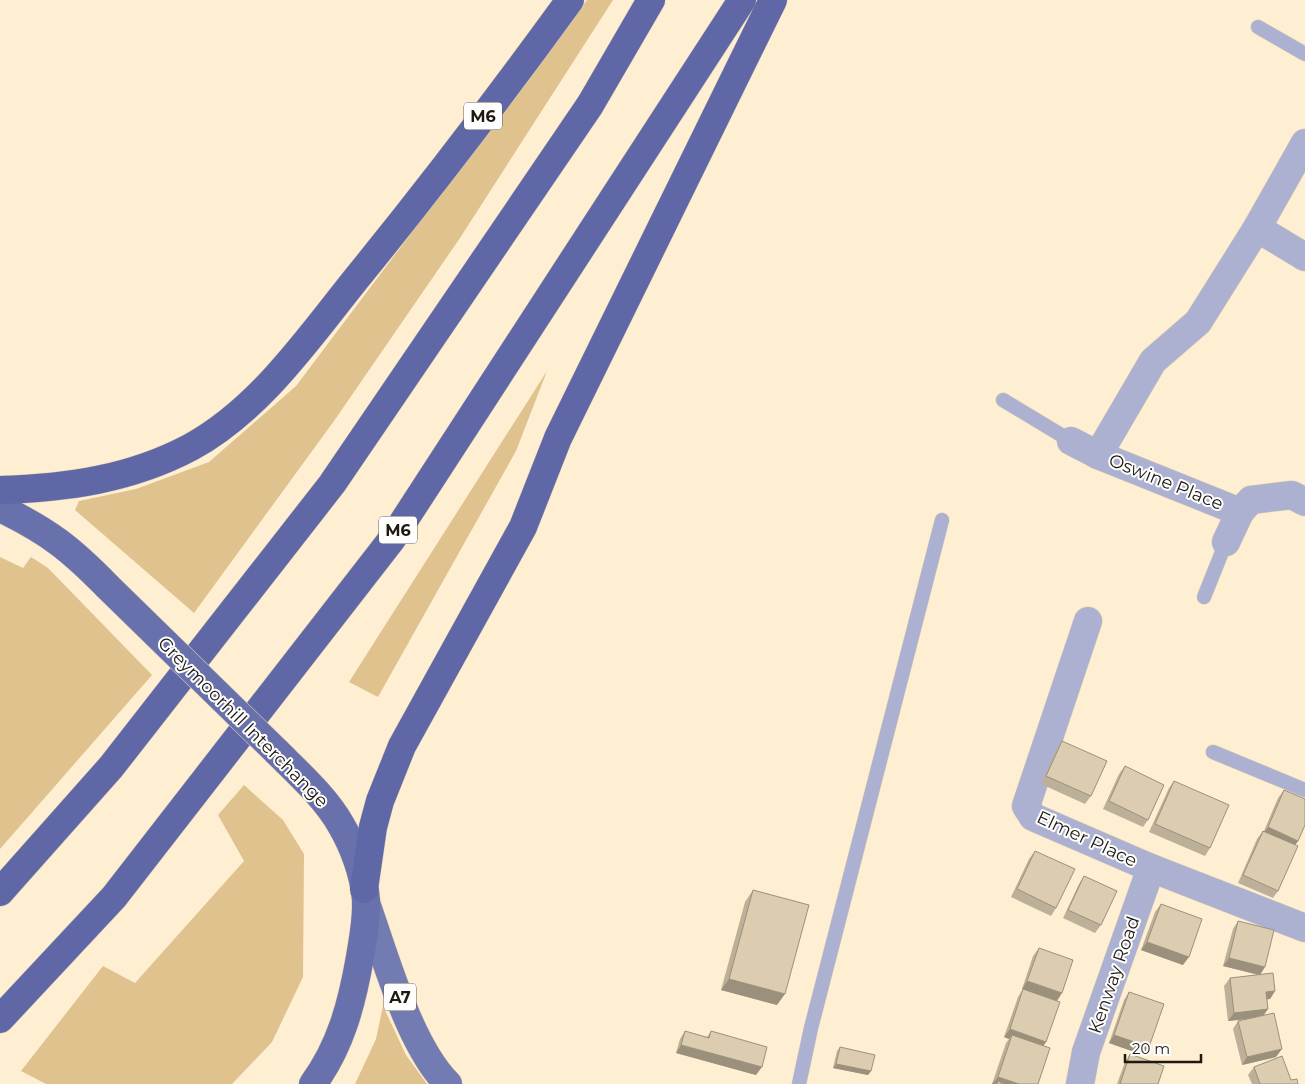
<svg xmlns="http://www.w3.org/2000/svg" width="1305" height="1084" font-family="Montserrat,sans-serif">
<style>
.green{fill:#dfc28e}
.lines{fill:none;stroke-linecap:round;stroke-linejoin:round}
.service-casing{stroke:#dacdb3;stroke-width:15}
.minor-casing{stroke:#dacdb3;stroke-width:29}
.primary-casing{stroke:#dacdb3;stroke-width:29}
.trunk-casing{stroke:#dacdb3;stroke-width:29}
.motorway-casing{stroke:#dacdb3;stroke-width:29}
.service{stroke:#acb1d1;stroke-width:14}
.minor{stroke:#acb1d1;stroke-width:28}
.primary{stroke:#737bb3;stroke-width:28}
.trunk{stroke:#6971ad;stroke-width:28}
.motorway{stroke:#5f67a7;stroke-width:28}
.trunk-bridge-casing{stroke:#dacdb3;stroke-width:29;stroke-linecap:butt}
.trunk-bridge{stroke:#6971ad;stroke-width:28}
.wall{fill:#bdb098}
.shaded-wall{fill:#9a907c}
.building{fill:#dccdb1;stroke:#9a907c}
.labels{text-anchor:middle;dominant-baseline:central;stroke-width:4;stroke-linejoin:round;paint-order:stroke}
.shield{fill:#fefefe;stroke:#625e57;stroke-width:1}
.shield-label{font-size:16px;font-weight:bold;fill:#1f190f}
.street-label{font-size:18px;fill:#1f190f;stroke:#fefefe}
</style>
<rect width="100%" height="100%" fill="#feefd2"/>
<g class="green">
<path d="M587,0H613L460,238L334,421L194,613L75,510L79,501L136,489L209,462L296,386Z"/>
<path d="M547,371L516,451L378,697L349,682Z"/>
<path d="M0,557L23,568L31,557L48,568L152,675L0,849Z"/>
<path d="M244,785L283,820L304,854L303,977L272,1042L232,1084H46L21,1071L103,966L135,983L244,861L218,815Z"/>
<path d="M383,1006L406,1055L427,1084H355L376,1039Z"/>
</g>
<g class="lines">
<g class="service-casing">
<g id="service">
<path d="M1258,27L1305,54"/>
<path d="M1003,400L1071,441"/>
<path d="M1204,597L1226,542"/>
<path d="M1213,752L1305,790"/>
<path d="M799,1084L811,1028L942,520"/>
</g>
</g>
<g class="minor-casing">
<g id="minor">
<path d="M1305,143L1257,228L1305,257"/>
<path d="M1071,441L1098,455"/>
<path d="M1240,512L1251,500L1292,495L1305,502"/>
<path d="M1226,542L1240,512L1098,455L1153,361L1198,322L1257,228"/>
<path d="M1088,621L1026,806L1033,817L1151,868L1305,928"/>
<path d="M1080,1084L1086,1052L1151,868"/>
</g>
</g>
<g class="primary-casing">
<path id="primary" d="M366,903C385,956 409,1045 448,1084"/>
</g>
<g class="trunk-casing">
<g id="trunk">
<path d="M0,508C48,531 71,549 108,587"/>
<path d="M276,751C299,774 325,797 341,825C354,847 364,875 366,900C367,919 363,939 360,957C352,1003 341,1046 313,1084"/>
</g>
</g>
<g class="motorway-casing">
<g id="motorway">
<path d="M0,490C67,488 131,479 191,447C260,409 307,340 356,279C430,188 501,95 570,0"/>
<path d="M364,889L373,827L380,801L402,746L523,527L558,438L773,0"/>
<path d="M0,892L111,767L332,484L590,105L651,0"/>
<path d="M0,1019L114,897L392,539L742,0"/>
</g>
</g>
<use href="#service" class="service"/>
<use href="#minor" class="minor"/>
<use href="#primary" class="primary"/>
<use href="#trunk" class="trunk"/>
<use href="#motorway" class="motorway"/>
<g class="trunk-bridge-casing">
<path id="trunk-bridge" d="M108,587L276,751"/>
</g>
<use href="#trunk-bridge" class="trunk-bridge"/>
</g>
<g class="wall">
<path d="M1062,741L1091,796L1085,804L1041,784L1057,748Z"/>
<path d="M1125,766L1148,820L1143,827L1103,809L1119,774Z"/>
<path d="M1174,781L1210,848L1205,856L1149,832L1169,788Z"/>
<path d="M1284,790L1298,841L1295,845L1278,891L1273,898L1238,883L1257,839L1263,831H1264L1278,798Z"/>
<path d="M1035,851L1056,908L1051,916L1011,897L1029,859Z"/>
<path d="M1084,876L1101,925L1095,933L1063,918L1079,884Z"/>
<path d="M753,890L777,1005L721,990L745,902Z"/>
<path d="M1161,904L1183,965L1141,950L1155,912Z"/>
<path d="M1238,921L1260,975L1275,991L1270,999H1267L1268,1009L1264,1015L1276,1057L1242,1065L1233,1029L1238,1021L1249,1019L1228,1021L1224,986L1230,978L1258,975L1223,966L1233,929Z"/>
<path d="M1039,948L1057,1001L1046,1042L1043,1046L1038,1084H992L1006,1043L1009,1039L1004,1037L1018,997L1023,989H1022L1033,956Z"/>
<path d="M1129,992L1149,1047L1143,1055L1109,1043L1124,1000Z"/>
<path d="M685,1031L707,1037L711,1031L756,1075L676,1053L680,1039Z"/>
<path d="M840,1047L871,1071L868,1075L833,1068L837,1051Z"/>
<path d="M1130,1054L1158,1084H1117L1125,1062Z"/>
<path d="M1254,1067L1291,1080L1298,1084H1252L1248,1075Z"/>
</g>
<g class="shaded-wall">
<path d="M1268,827L1298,841L1293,848L1262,835Z"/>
<path d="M1147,942L1189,957L1183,965L1141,950Z"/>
<path d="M1229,958L1265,967L1260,975L1223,966Z"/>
<path d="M729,979L785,994L777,1005L721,990Z"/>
<path d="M1027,981L1062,993L1057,1001L1022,989Z"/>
<path d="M1275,991L1270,999L1261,1000L1266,992Z"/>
<path d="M1268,1009L1262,1017L1228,1021L1234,1013Z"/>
<path d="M1010,1029L1046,1042L1041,1049L1012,1035L1009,1039L1004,1037Z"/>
<path d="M1114,1035L1149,1047L1143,1055L1109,1043Z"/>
<path d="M681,1045L762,1067L756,1075L676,1053Z"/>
<path d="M1282,1049L1276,1057L1242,1065L1247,1057Z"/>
<path d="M836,1064L871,1071L868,1075L833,1068Z"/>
<path d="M998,1077L1019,1084H997L998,1081L996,1084H992Z"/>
</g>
<g class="building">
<path d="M1062,741L1107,761L1091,796L1046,776Z"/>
<path d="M1125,766L1164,785L1148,820L1109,801Z"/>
<path d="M1174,781L1229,805L1210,848L1155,824Z"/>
<path d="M1284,790L1305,799V825L1298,841L1268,827Z"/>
<path d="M1263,831L1298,846L1278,891L1243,875Z"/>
<path d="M1035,851L1075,869L1056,908L1017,889Z"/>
<path d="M1084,876L1117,891L1101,925L1068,910Z"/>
<path d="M753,890L809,905L785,994L729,979Z"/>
<path d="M1161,904L1202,919L1189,957L1147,942Z"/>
<path d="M1238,921L1274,930L1265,967L1229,958Z"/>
<path d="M1039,948L1073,960L1062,993L1027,981Z"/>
<path d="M1273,973L1275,991L1266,992L1268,1009L1234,1013L1230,978Z"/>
<path d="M1023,989L1060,1002L1046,1042L1010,1029Z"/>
<path d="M1129,992L1164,1004L1149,1047L1114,1035Z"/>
<path d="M1274,1013L1282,1049L1247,1057L1238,1021Z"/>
<path d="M685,1031L709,1038L711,1031L767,1047L762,1067L681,1045Z"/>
<path d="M1012,1035L1050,1048L1038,1084H1019L998,1077Z"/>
<path d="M840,1047L875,1055L871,1071L836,1064Z"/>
<path d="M1130,1054L1164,1066L1158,1084H1120Z"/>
<path d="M1282,1056L1291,1080L1297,1079L1298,1084H1260L1254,1067Z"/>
<path d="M998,1081L1004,1084H997Z"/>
</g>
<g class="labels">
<g class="shield">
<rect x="464" y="102.5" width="38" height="27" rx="4"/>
<rect x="379" y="516.5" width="38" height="27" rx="4"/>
<rect x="384" y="983.5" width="32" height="27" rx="4"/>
</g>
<g class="shield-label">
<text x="483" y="116">M6</text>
<text x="398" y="530">M6</text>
<text x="400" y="997">A7</text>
</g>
<g class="street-label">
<text transform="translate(1166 482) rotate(22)">Oswine Place</text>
<text transform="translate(243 722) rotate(45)">Greymoorhill Interchange</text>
<text transform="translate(1087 839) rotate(25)">Elmer Place</text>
<text transform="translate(1114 975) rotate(-71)">Kenway Road</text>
</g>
</g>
<path d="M1125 1054v8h76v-8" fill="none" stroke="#1f190f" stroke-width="2.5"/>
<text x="1132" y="1054" font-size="15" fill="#1f190f" stroke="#fefefe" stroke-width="4" paint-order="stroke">20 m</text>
</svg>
